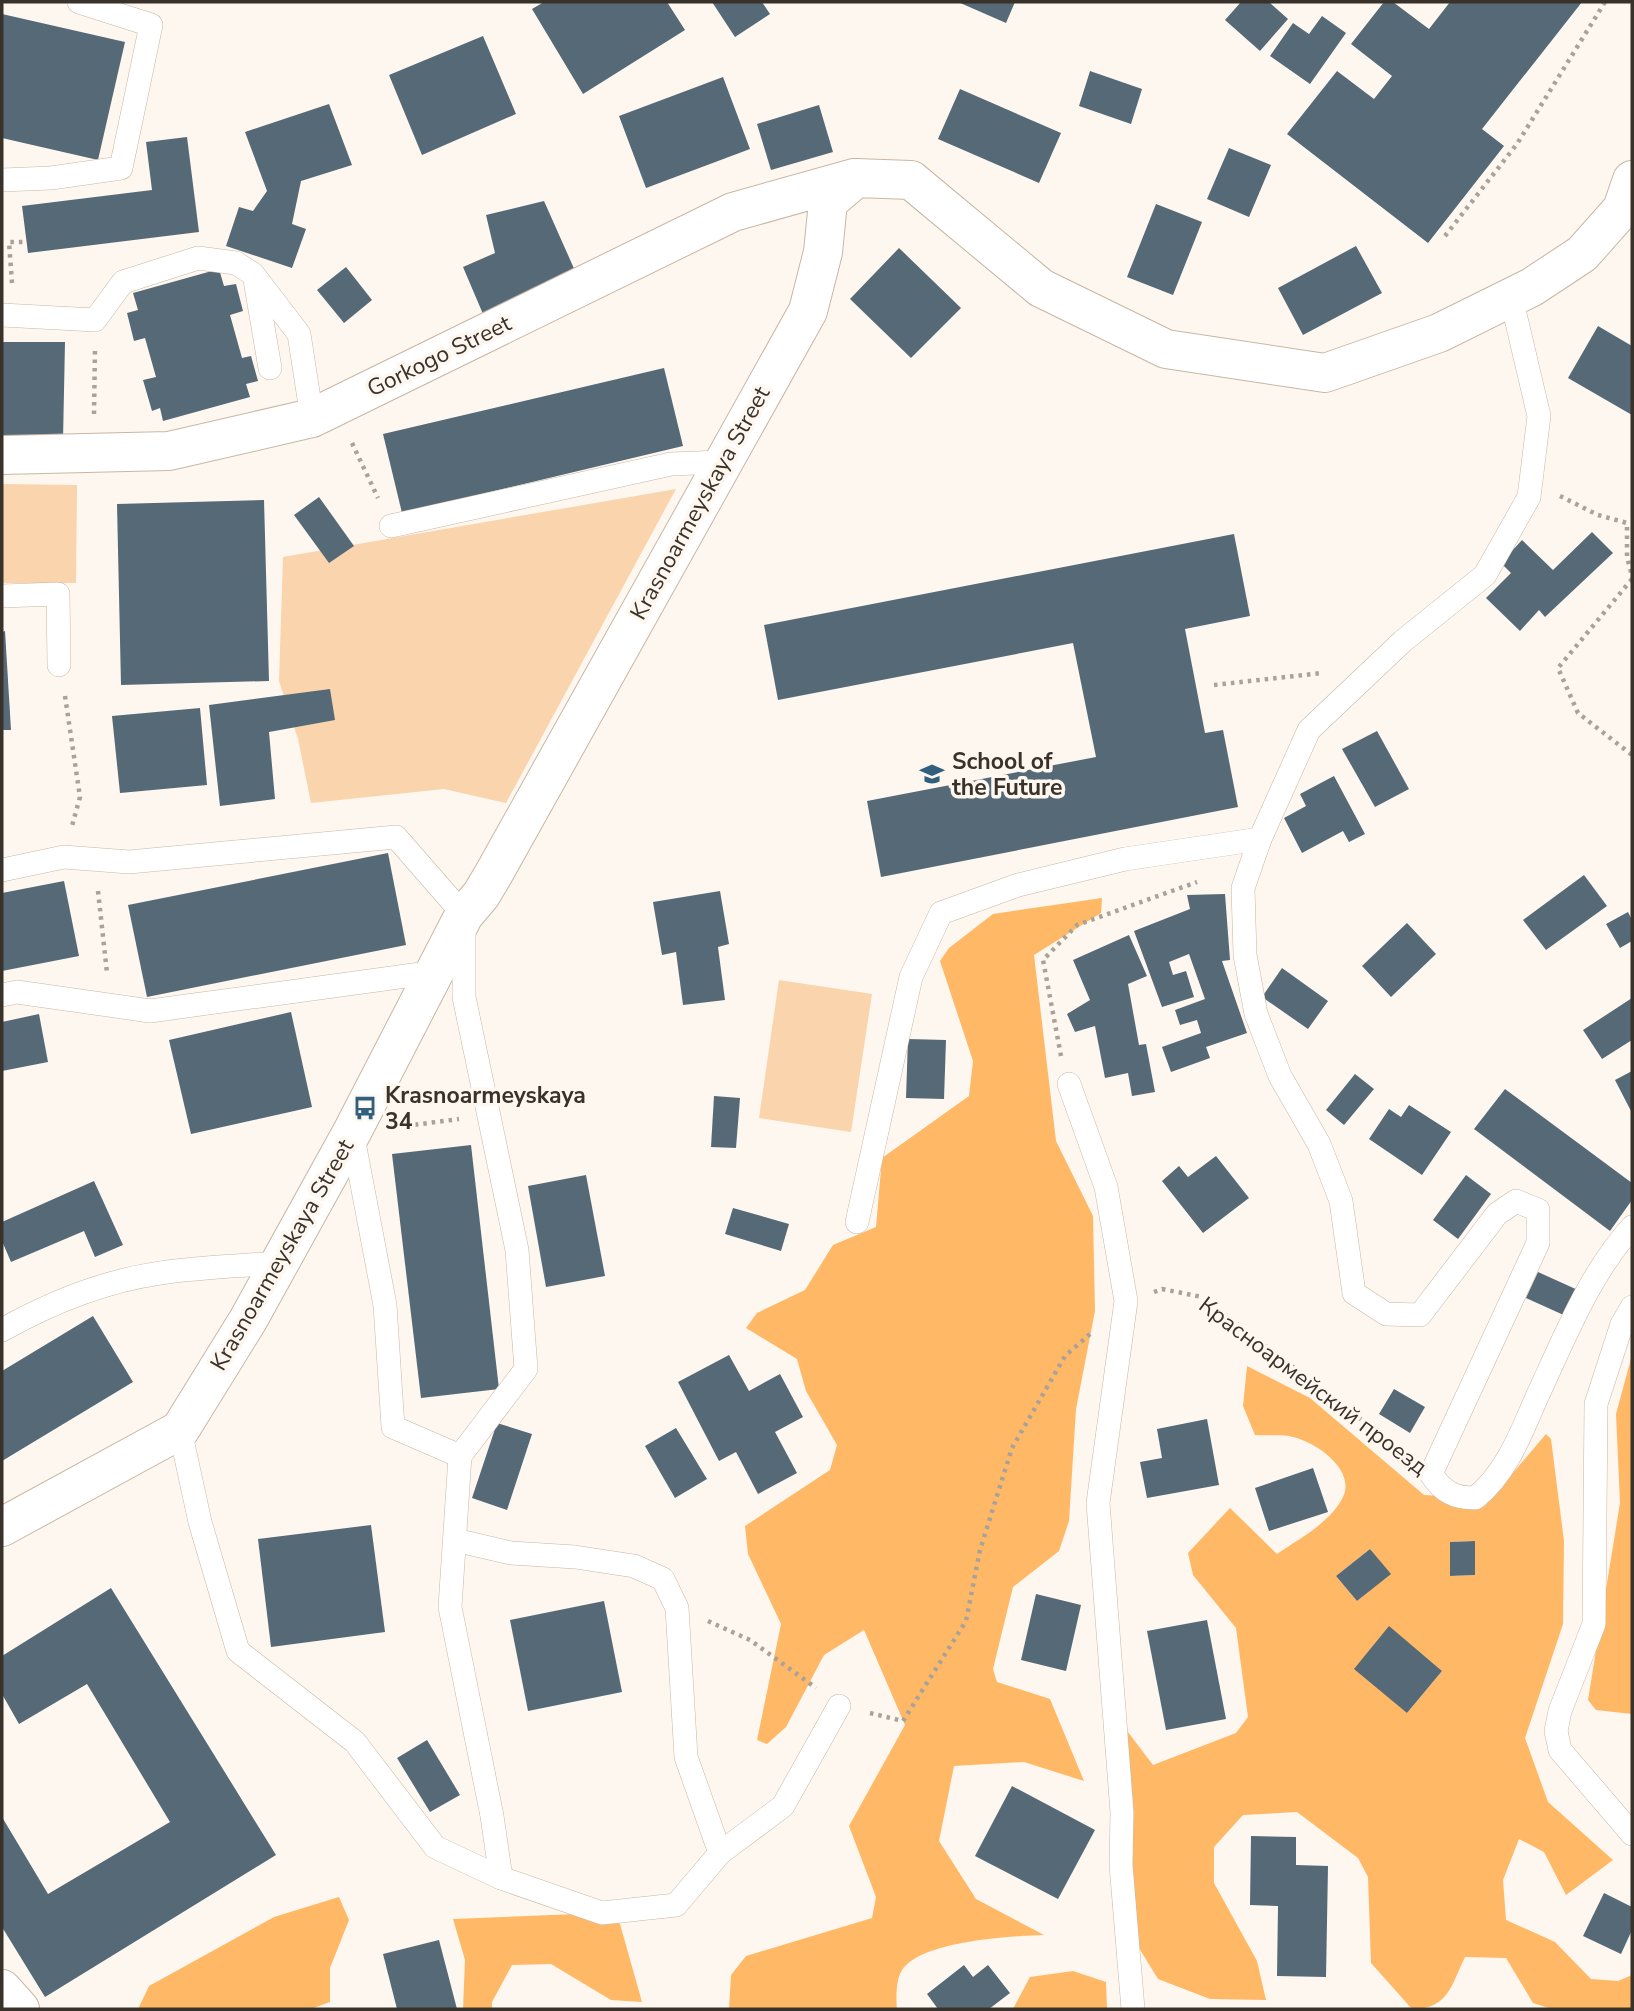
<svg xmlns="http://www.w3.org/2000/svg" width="1634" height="2011" font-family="'Nunito Sans',sans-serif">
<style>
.green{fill:#f9d4ad}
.forest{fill:#ffb866;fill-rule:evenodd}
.building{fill:#556977}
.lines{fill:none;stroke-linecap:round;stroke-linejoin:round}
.service-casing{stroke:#c8b6a4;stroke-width:24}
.minor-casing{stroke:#c8b6a4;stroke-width:40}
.path{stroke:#a9a29b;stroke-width:4.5;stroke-dasharray:3.5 5;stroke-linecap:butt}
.service{stroke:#fff;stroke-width:23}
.minor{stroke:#fff;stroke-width:38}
.labels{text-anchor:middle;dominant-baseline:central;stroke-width:7;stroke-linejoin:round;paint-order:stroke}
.street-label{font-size:23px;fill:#39322b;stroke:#fef7ef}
.poi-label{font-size:23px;font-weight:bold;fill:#39322b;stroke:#fef7ef;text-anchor:start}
</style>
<rect width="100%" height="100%" fill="#fef7ef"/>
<g class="green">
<path d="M2,484L77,485L76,583H2Z"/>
<path d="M676,489L506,803L444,789L311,803L298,739L279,681L283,557Z"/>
<path d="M779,980L872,994L851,1132L759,1118Z"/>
</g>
<g class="forest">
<path d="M1102,898L1101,913L1034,955L1056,1141L1093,1216L1095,1311L1076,1409L1069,1521L1059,1551L1013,1587L993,1669L997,1682L1050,1699L1084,1781L1024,1762L954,1766L939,1841L976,1899L1044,1935C1011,1936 917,1941 901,1972C896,1980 896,2000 897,2009H729L731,1975L746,1956L872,1918L876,1897L849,1826L905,1725L864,1630L824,1655L786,1727L767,1744L757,1740L781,1624L748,1554L745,1526L830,1470L837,1445L806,1391L797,1359L746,1328L757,1313L805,1290L833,1245L876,1227L882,1158L969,1096L973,1061L940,961L949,948L993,914Z"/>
<path d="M1632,1355V1714L1596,1710L1588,1700L1620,1503L1616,1414Z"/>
<path d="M1247,1366L1310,1398L1424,1495L1475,1498L1490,1487L1484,1507L1546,1434L1551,1439L1564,1541L1563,1624L1525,1738L1548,1802L1613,1860L1566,1895L1544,1852L1519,1839L1503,1880L1506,1920L1555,1942L1591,1979L1618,1981L1632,1975V2009H1552L1533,2003L1506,1958L1465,1957C1451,1986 1448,2009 1412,2009L1371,1963L1368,1877L1358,1858L1297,1812L1243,1815L1214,1847V1883L1257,1961L1266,2000L1210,1999L1158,1979L1139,1948L1115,1715L1153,1765L1236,1733L1248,1717L1236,1628L1193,1575L1188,1553L1230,1508L1277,1554C1300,1538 1330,1523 1343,1497C1356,1470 1316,1442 1293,1437C1282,1434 1267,1436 1255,1435L1243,1406ZM1475,1541V1575L1450,1576V1542ZM1370,1549L1390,1574L1357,1601L1336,1576ZM1389,1627L1442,1671L1407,1713Z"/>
<path d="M339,1897L349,1920L330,1968V2002L311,2009H138L149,1986L274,1917Z"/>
<path d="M602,1913L620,1924L642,2002L611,2000L551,1964L512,1965L492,2002V2009H463L465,1960L453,1919Z"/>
<path d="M1073,1971L1106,1982L1107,2009H1013L1030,1977Z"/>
</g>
<g class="building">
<path d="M544,2H667L685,30L583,94L532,9Z"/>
<path d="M712,2H762L770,14L735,37Z"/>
<path d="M958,2H1015L1006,23Z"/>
<path d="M1241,2H1269L1288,19L1260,51L1225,20Z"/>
<path d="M1384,2H1393L1429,29L1450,2H1582L1482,129L1504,146L1428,243L1287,134L1337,71L1374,99L1392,76L1351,44Z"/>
<path d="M2,14L125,42L98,160L2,138Z"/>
<path d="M1322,16L1346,33L1310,84L1270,56L1293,23L1309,34Z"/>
<path d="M483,36L516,114L422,155L389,75Z"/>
<path d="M1090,71L1142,89L1131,124L1079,106Z"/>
<path d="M723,77L750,149L646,188L619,116Z"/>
<path d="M960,89L1061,133L1039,183L938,139Z"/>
<path d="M329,104L352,165L301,181L292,224L306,229L292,268L226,246L239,207L253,211L267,191L245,132Z"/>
<path d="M819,105L833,152L771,170L757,124Z"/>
<path d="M187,137L199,232L28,253L22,206L152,190L146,142Z"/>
<path d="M1229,148L1271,165L1249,217L1207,199Z"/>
<path d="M544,201L576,273L483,314L463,267L495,253L486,215Z"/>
<path d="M1156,204L1202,222L1173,295L1127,277Z"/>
<path d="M1356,246L1382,293L1303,335L1278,288Z"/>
<path d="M899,248L961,308L911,358L850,299Z"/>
<path d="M346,267L372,300L344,323L317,290Z"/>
<path d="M219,269L224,286L236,284L243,311L230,315L242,358L251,356L258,381L246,384L250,397L163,421L160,408L152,411L143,380L156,377L145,338L134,341L127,313L138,310L133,293Z"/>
<path d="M1598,326L1632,346V415L1568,378Z"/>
<path d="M2,342H65L63,440L2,439Z"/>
<path d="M664,368L683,446L402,513L383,434Z"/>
<path d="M319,497L354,546L329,563L294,515Z"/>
<path d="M264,500L269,681L121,685L117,504Z"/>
<path d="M1592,532L1613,553L1545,617L1539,610L1520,631L1486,598L1511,573L1501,563L1522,540L1553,570Z"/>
<path d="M1234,534L1250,616L1185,629L1205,733L1223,730L1238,807L881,877L867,801L1096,757L1073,643L778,700L764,625Z"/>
<path d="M5,631L11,730H2V632Z"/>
<path d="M330,689L335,720L269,732L275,799L220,806L209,705Z"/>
<path d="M200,708L207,785L120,793L112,716Z"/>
<path d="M1377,731L1409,789L1375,807L1342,749Z"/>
<path d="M1334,776L1365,834L1349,842L1343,831L1302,853L1284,818L1306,806L1300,794Z"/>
<path d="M388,853L406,945L147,997L128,905Z"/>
<path d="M1584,875L1607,906L1546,950L1523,920Z"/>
<path d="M64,881L79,956L2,971V893Z"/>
<path d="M720,891L729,944L718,947L725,1000L683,1005L676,952L662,955L653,902Z"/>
<path d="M1225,894L1230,960L1222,961L1247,1033L1206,1047L1210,1058L1171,1072L1162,1047L1201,1033L1197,1020L1180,1025L1175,1010L1205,999L1189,954L1169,962L1173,975L1186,971L1194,997L1162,1007L1134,931L1190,909L1187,895Z"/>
<path d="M1628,912L1632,920V941L1620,948L1606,924Z"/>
<path d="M1407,923L1436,954L1391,997L1362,966Z"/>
<path d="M1129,935L1147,976L1128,984L1139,1045L1146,1044L1155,1092L1132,1096L1128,1073L1105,1078L1095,1026L1075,1032L1067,1014L1090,1000L1073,960Z"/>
<path d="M1282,968L1328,1001L1308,1029L1262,997Z"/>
<path d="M1632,998V1040L1602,1059L1583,1030Z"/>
<path d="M291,1012L312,1107L191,1134L169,1040Z"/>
<path d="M39,1014L48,1062L2,1071V1022Z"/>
<path d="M908,1039L946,1040L944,1099L906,1098Z"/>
<path d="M1632,1071V1113L1615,1080Z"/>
<path d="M1355,1074L1374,1089L1344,1125L1326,1110Z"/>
<path d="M1505,1089L1632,1183V1200L1610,1231L1474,1129Z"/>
<path d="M714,1096L740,1098L736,1148L711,1147Z"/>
<path d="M1409,1105L1451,1132L1422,1175L1369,1139L1389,1109L1401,1117Z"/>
<path d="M471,1145L499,1389L421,1398L392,1154Z"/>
<path d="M1216,1156L1249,1198L1203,1233L1162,1181L1179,1166L1188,1177Z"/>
<path d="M586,1175L605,1276L546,1287L528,1186Z"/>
<path d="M1466,1175L1491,1194L1458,1239L1433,1220Z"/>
<path d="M94,1181L123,1245L95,1257L84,1231L11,1262L2,1241V1222Z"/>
<path d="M733,1208L789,1224L781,1251L725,1234Z"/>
<path d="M1538,1272L1580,1291L1568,1317L1526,1298Z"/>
<path d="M93,1316L133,1382L2,1461V1371Z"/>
<path d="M729,1355L749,1391L780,1374L803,1417L775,1432L797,1473L758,1494L736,1452L719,1461L678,1382Z"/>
<path d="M1394,1389L1425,1407L1410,1433L1379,1414Z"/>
<path d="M1207,1419L1219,1485L1147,1498L1140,1462L1162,1458L1157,1429Z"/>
<path d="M497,1423L532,1434L507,1510L472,1498Z"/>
<path d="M676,1428L707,1479L675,1498L645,1446Z"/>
<path d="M1313,1468L1328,1512L1269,1531L1255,1488Z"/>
<path d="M371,1525L385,1632L271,1647L258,1539Z"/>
<path d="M1475,1541V1575L1450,1576V1542Z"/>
<path d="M1370,1549L1391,1574L1357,1601L1336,1576Z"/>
<path d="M111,1588L276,1855L45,1997L2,1927V1817L48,1894L170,1822L87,1684L19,1724L2,1694V1656Z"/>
<path d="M1036,1594L1081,1605L1066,1671L1021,1660Z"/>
<path d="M604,1601L622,1692L528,1711L510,1620Z"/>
<path d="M1207,1620L1226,1719L1166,1730L1147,1631Z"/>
<path d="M1389,1626L1442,1671L1407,1713L1354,1669Z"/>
<path d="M427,1740L460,1795L430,1812L397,1758Z"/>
<path d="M1012,1786L1095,1830L1058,1899L975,1856Z"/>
<path d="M1251,1836L1296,1837V1865L1328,1866L1326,1977L1277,1976L1278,1906L1250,1905Z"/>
<path d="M1604,1893L1632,1907V1930L1621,1954L1583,1936Z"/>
<path d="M439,1940L457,2009H397L383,1954Z"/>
<path d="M964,1965L973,1977L988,1965L1010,1993L989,2009H938L927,1994Z"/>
</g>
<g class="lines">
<g class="service-casing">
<g id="service">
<path d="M2,180L51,178L121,168L151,25L79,2"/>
<path d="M255,280L270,368"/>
<path d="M1511,297L1539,416L1529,497L1485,575L1403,641L1309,730L1260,839L1243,888L1245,955L1256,1014L1280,1076L1319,1144L1341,1201L1354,1293L1386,1314L1420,1315L1497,1214L1516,1201L1538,1210V1243L1431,1474C1443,1492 1454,1498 1475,1498C1505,1475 1521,1434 1536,1399C1563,1341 1589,1274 1632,1227"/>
<path d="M2,315L95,320L123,282L198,258L236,263L253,274L299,334L312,418"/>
<path d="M391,526L671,464L722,462"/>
<path d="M2,596L58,594L59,665"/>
<path d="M2,870L64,857L129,862L396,837L464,915V997L517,1250L526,1369L460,1456L450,1607L492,1816L501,1878L602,1913L676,1905L720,1853L783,1806L839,1706"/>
<path d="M2,995L17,992L150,1011L435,972"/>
<path d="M1069,1084L1106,1187L1126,1301L1098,1503L1122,1812L1121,1865L1133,2009"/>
<path d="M352,1132L385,1305L393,1427L460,1456"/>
<path d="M857,1222L911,977L941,913L1018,885L1125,859L1260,839"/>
<path d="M1632,1307L1622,1324L1596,1404L1594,1624L1560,1711L1556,1731L1560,1750L1632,1834"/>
<path d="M2,1330C50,1303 105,1281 160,1273C199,1267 239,1266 279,1263"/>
<path d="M180,1430L200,1522L238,1651L355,1742L435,1847L501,1878"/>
<path d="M455,1540L511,1553L575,1557L634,1566L663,1579L677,1608L686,1757L720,1853"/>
</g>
</g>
<g class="minor-casing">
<g id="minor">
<path d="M2,455L169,451L312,418L733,212L854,178"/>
<path d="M2,1527L180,1430L248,1320L352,1132L464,915L481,895L493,875L808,311L823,252L828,202L856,178L911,180L1041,288L1166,349L1325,373L1439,333L1532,287L1582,254L1622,209L1632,180"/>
<path d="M2,1989L20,2009"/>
</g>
</g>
<g class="path">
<path d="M1445,236L1517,144L1605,2"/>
<path d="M12,283L9,242H26"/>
<path d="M94,414L95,349"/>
<path d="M352,443L378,498"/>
<path d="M1560,496L1598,515L1627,523V557L1632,576"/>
<path d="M1632,579L1558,668L1578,713L1632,755"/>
<path d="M1214,685L1322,673"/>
<path d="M65,696L80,797L72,826"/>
<path d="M98,891L107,973"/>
<path d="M1061,1056L1043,960L1077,925L1197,882"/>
<path d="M398,1127L459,1119"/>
<path d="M1154,1292L1162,1289L1202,1297L1406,1454"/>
<path d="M708,1621L750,1640L816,1688"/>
<path d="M870,1713L903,1721L966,1621L980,1550L1012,1448L1065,1356L1090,1334"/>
</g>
<use href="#service" class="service"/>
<use href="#minor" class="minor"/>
</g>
<defs>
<g id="school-bare" transform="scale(1.89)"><path d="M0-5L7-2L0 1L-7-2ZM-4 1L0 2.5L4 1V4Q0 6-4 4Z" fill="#30607e" stroke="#fef7ef" stroke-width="2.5" paint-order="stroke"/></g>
<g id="bus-bare" transform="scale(1.89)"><path d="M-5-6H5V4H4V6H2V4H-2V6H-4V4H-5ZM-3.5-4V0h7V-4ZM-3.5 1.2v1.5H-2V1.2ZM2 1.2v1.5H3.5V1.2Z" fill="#30607e" stroke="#fef7ef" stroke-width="2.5" paint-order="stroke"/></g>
</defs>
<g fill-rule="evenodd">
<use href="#school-bare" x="932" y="774"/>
<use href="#bus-bare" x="365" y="1108"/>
</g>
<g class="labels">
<g class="street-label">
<text transform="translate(439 356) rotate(-26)">Gorkogo Street</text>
<text transform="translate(700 503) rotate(-61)">Krasnoarmeyskaya Street</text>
<text transform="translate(282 1255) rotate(-60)">Krasnoarmeyskaya Street</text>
<text transform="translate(1313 1386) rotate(37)">Красноармейский проезд</text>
</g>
<g class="poi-label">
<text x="952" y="761">School of<tspan x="952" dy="26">the Future</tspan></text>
<text x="385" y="1095">Krasnoarmeyskaya<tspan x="385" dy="26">34</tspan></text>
</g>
</g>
<rect width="1634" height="2011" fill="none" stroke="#39322b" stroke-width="7"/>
</svg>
